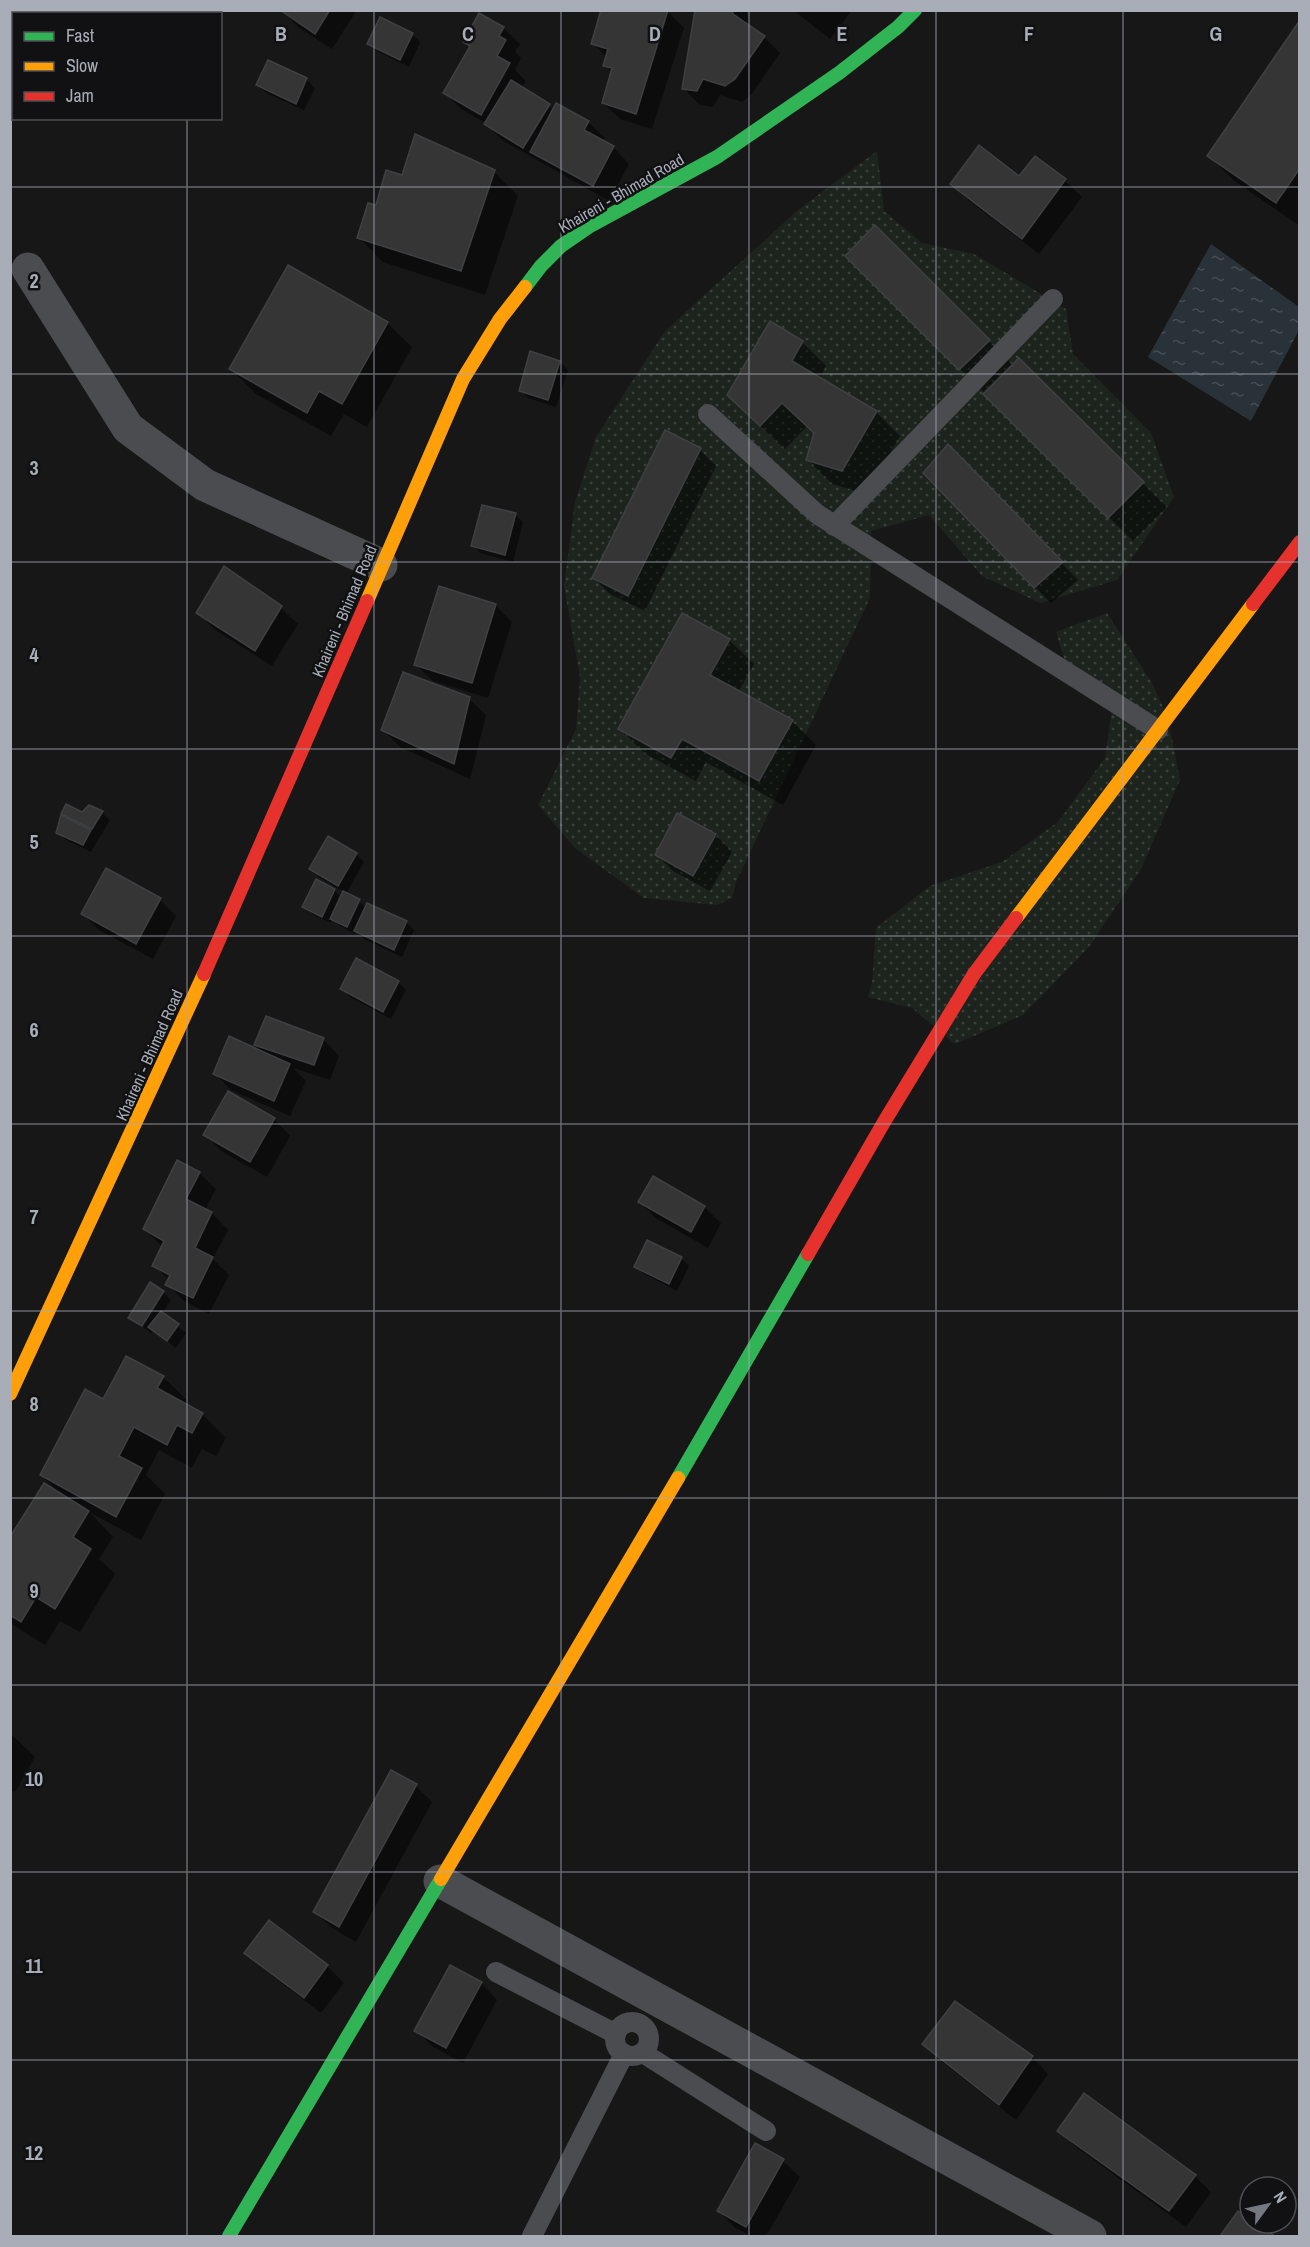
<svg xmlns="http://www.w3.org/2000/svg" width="1310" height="2247" font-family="'Archivo Narrow',sans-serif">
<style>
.grass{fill:url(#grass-dots)}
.water{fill:url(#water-ripples)}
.shadow{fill:#0007}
.building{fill:#353536;stroke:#3f4043;stroke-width:1.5}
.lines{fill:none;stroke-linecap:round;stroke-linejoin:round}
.lane{stroke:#4b4c50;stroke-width:20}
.street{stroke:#4b4c50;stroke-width:33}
.fast{stroke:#30b455;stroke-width:14}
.slow{stroke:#ff9f0a;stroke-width:14}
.jam{stroke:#e5322d;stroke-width:14}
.grid{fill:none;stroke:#a8adb8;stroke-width:1.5;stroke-opacity:0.55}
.labels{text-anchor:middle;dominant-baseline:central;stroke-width:5;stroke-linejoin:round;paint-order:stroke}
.street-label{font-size:16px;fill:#a8adb8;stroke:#111113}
.grid-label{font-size:20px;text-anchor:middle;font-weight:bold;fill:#a8adb8;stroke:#111113;stroke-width:5;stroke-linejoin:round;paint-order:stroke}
</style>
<defs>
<pattern id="grass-dots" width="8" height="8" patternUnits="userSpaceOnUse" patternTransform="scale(1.5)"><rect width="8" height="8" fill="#1d241e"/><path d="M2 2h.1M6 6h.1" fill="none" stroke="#3b413d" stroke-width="1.8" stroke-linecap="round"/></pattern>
<pattern id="water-ripples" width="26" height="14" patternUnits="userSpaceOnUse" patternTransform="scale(1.5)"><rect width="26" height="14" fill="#2a3239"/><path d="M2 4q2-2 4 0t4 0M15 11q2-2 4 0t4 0" fill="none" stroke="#464d54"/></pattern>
</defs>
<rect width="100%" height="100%" fill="#171717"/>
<g class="grass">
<path d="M877,151L884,211L922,243L974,254L1066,309L1073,354L1151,433L1174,497L1117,580L1040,603L982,576L929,515L871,531L870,598L736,882L732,898L717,905L644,898L576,849L538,805L576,729L580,677L564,586L575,502L596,437L665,331L798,210Z"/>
<path d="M1107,613L1152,683L1168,718L1180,780L1141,869L1089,947L1023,1015L955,1044L912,1008L868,997L872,983L876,928L930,886L1002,862L1058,822L1105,758L1113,702L1069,674L1056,632Z"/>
</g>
<path class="water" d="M1211,244L1299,307V330L1251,421L1148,357Z"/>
<g class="shadow">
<path d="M282,10H352L355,13L332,49L298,27Z"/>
<path d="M697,10H747L748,26L764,37L780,53L751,95L742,102L720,95L713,107L700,105L683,88Z"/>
<path d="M793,10H852L830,39Z"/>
<path d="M667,11L684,28L652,129L620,119L603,103L612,72L605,65L607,58L592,43Z"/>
<path d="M1300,23V226L1233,180L1209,156Z"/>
<path d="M503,28L520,44L515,52L521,58L515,70L526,81L521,88L554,110L588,122L605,138L603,142L613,147L629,164L609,201L502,140L486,123L461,109L445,93L471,47L465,42Z"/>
<path d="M412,34L420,42L409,67L377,51L369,43Z"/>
<path d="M269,62L307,80L315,88L304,110L266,93L258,85Z"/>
<path d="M1035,158L1065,181L1082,197L1039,254L968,200L952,184L1020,178Z"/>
<path d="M494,172L518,196L485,295L383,262L359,238L377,206L403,177Z"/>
<path d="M875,227L1014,366L1019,360L1167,507L1133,541L847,256Z"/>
<path d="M387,323L412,347L367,427L344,414L331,436L256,394L231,369Z"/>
<path d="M802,342L826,366L819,379L876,412L900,436L866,494L832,484L808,460L815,434L807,426L785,449L753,419Z"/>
<path d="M560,362L568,370L556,407L528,398L520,390Z"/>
<path d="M948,446L1078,580L1051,603L1035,587Z"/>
<path d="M700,450L716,466L645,611L610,594L593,577Z"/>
<path d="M515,514L523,522L513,562L481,553L473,545Z"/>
<path d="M224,568L281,608L298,624L272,666L214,629L198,612Z"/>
<path d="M495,605L512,622L488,698L433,681L416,665Z"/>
<path d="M729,640L754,664L738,692L792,721L816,745L783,805L706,762L696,781L644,753L620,729Z"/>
<path d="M469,699L486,715L470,779L400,747L383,730Z"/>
<path d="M67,806L83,814L102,813L110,820L91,852L66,840L58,832Z"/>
<path d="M678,815L716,835L732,852L710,891L673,871L657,855Z"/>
<path d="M356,854L364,862L346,894L359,901L366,908L406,922L414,930L402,957L364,939L356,931L355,934L340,926L332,919L330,923L312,914L304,906L316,881L334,890L342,897L344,892L319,877L311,869Z"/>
<path d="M160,900L176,916L153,959L99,930L83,914Z"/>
<path d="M398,982L406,990L391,1019L350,997L342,989Z"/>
<path d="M323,1039L339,1056L330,1080L293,1068L306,1081L290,1116L231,1090L215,1074L263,1053L255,1045Z"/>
<path d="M274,1119L290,1136L267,1177L221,1151L205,1134Z"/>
<path d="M199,1173L216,1189L205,1210L212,1213L228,1230L213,1259L229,1275L209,1314L184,1301L167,1284L169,1280L154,1265L163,1247L144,1229Z"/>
<path d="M640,1202L704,1207L721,1223L708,1248L656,1218Z"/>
<path d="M648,1242L681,1258L689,1266L677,1291L644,1274L636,1266Z"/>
<path d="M163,1292L171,1300L162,1314L186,1333L176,1348L153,1330L151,1333L130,1317Z"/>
<path d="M163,1377L188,1401L185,1405L202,1414L226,1438L216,1456L202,1449L192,1468L159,1450L146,1475L165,1494L141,1540L89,1512L113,1537L99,1559L115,1574L80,1632L60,1621L45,1645L10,1623V1540L59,1493L41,1475L104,1401Z"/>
<path d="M10,1733L35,1757L15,1792L10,1789Z"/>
<path d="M416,1786L432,1802L356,1942L332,1928L315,1912Z"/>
<path d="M269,1922L327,1966L344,1983L321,2013L263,1969L246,1953Z"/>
<path d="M481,1983L497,2000L463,2063L433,2047L416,2030Z"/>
<path d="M924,2044L1032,2057L1048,2074L1016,2120L940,2060Z"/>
<path d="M1059,2131L1195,2176L1211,2192L1186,2227L1076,2147Z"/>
<path d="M756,2145L783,2161L800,2177L766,2236H751L735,2228L719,2211Z"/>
<path d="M1238,2213L1250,2223L1272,2236H1222Z"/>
</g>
<g class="building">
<path d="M280,10H330L315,34Z"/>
<path d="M601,10H668L636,114L602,103L612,68L603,66L608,49L591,44Z"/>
<path d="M695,10H732L733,14L765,36L735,79L725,86L703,79L697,91L682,89Z"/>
<path d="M479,13L504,27L499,36L506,40L497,56L510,63L481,115L443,93L470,46L463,42Z"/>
<path d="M380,17L413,33L400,60L367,44Z"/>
<path d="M1300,20V168L1276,203L1207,156Z"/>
<path d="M268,60L307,78L296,104L256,85Z"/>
<path d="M511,80L550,104L523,148L484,124Z"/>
<path d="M556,103L589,121L584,130L614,146L593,186L530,152Z"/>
<path d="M415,134L495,170L461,271L357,238L368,203L376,205L386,170L402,175Z"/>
<path d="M979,145L1019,176L1035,156L1066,179L1022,239L950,184Z"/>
<path d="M875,225L990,340L959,370L845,256Z"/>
<path d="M288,265L388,322L342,404L319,391L307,413L229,369Z"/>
<path d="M770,321L803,341L792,361L877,411L842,471L806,460L814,433L782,403L760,426L727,395Z"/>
<path d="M530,351L560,361L548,400L519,391Z"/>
<path d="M1019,358L1144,482L1108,518L983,394Z"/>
<path d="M665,430L701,448L628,596L592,578Z"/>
<path d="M948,444L1063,562L1034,588L923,473Z"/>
<path d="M482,505L516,513L505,555L471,546Z"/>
<path d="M224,566L282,606L255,651L196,613Z"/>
<path d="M439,586L496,604L472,683L414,665Z"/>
<path d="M682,613L730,639L710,675L793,720L759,781L682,739L671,758L618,729Z"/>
<path d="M403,672L470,697L454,764L381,730Z"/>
<path d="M66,804L82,812L89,805L103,811L92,829L61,814Z"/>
<path d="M677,813L716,834L693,876L655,855Z"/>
<path d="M61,815L91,830L83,845L56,833Z"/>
<path d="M328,836L357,853L338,886L309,869Z"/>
<path d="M106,868L161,898L136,944L81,914Z"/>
<path d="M316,879L335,889L322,917L302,907Z"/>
<path d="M343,891L360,899L347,927L330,919Z"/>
<path d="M367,903L407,921L394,950L354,931Z"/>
<path d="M356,958L399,981L383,1012L340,989Z"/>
<path d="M266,1016L324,1038L314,1065L254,1045Z"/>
<path d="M229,1036L290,1064L274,1101L213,1074Z"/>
<path d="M228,1091L275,1118L250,1162L203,1135Z"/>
<path d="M177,1160L200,1172L186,1199L212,1212L195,1248L213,1257L193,1298L165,1285L170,1275L152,1266L164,1241L143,1229Z"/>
<path d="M653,1176L705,1206L691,1232L638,1202Z"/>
<path d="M647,1240L682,1257L669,1284L634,1267Z"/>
<path d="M150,1282L164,1291L142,1326L128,1318Z"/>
<path d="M161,1311L179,1324L167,1341L148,1327Z"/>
<path d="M126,1356L164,1376L157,1388L203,1413L192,1433L177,1425L167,1445L134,1427L119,1456L142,1468L116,1517L40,1475L85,1389L103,1399Z"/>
<path d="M44,1483L89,1511L73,1537L91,1549L55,1609L36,1597L21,1622L10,1615V1537Z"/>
<path d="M391,1770L417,1784L339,1927L313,1912Z"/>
<path d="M269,1920L328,1965L304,1998L244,1953Z"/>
<path d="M450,1965L482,1982L446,2048L414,2031Z"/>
<path d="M955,2001L1033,2056L999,2105L922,2044Z"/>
<path d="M1084,2093L1196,2175L1169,2211L1057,2131Z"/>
<path d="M755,2143L784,2159L746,2227L717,2211Z"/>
<path d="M1238,2211L1250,2219V2223H1255L1275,2236H1220Z"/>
</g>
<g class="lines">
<g class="lane">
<path d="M708,414L817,514L1158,730"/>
<path d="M834,526L1053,299"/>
<path d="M496,1972L616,2034"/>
<circle cx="632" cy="2039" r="17"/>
<path d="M643,2053L766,2131"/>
<path d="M532,2236L624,2054"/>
</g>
<g class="street">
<path d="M28,269L128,428L205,485L381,565"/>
<path d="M440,1881L1090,2236"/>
</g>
<g class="fast">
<path d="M525,287L541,266L561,246L590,226L717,157L839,73L898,27L915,10"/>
<path d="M678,1478L808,1254"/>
<path d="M229,2236L441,1879"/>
</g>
<g class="slow">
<path d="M367,601L463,379L500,319L525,287"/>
<path d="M1016,918L1253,604"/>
<path d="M10,1394L204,974"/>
<path d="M441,1879L678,1478"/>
</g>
<g class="jam">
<path d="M1253,604L1300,542"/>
<path d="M204,974L367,601"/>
<path d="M808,1254L884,1122L974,974L1016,918"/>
</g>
</g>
<path class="grid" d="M187,10V14M374,10V2236M561,10V2236M749,10V2236M936,10V2236M1123,10V2236M187,118V2236M10,187H1300M10,374H1300M10,562H1300M10,749H1300M10,936H1300M10,1124H1300M10,1311H1300M10,1498H1300M10,1685H1300M10,1872H1300M10,2060H1300"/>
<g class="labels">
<g class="street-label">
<text transform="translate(621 193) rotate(-30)">Khaireni - Bhimad Road</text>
<text transform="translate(344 611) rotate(-67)">Khaireni - Bhimad Road</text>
<text transform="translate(149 1055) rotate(-66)">Khaireni - Bhimad Road</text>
</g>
</g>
<g class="grid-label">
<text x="281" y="41">B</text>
<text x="468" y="41">C</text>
<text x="655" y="41">D</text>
<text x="842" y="41">E</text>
<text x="1029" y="41">F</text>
<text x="1216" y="41">G</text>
<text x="34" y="288">2</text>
<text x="34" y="475">3</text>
<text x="34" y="662">4</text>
<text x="34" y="849">5</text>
<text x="34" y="1037">6</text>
<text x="34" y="1224">7</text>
<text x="34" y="1411">8</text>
<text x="34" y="1598">9</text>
<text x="34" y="1786">10</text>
<text x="34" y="1973">11</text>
<text x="34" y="2160">12</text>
</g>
<rect width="1310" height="2247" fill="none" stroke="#a8adb8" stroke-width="24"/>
<rect x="12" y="12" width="210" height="108" fill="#111113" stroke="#4d4f55" stroke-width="1.5"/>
<rect x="24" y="32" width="30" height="9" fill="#30b455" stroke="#4d4f55" stroke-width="1.5"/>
<text x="66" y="42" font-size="18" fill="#a8adb8">Fast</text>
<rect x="24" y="62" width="30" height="9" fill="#ff9f0a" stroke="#4d4f55" stroke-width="1.5"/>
<text x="66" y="72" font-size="18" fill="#a8adb8">Slow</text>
<rect x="24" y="92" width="30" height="9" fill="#e5322d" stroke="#4d4f55" stroke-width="1.5"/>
<text x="66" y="102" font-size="18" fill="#a8adb8">Jam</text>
<g transform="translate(1268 2205) rotate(57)"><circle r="28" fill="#111113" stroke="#4d4f55" stroke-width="1.5"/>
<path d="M0-4.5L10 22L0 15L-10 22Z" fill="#757880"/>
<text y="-9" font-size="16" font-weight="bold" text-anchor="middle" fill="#a8adb8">N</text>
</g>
</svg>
